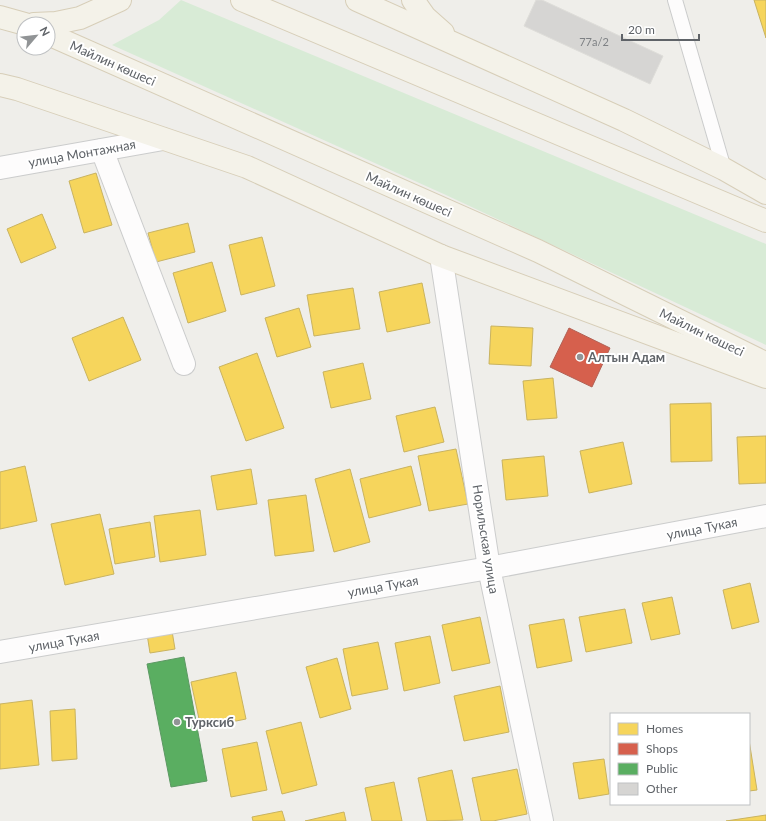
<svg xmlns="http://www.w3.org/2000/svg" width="766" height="821" font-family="Lato,sans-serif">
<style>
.green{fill:#d8ebd6}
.homes{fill:#f6d55c;stroke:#c9b360}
.shops{fill:#d6604d;stroke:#b26155}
.public{fill:#5aae61;stroke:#5c9863}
.building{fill:#d6d5d3;stroke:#deddd9}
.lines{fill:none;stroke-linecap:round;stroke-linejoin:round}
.lane-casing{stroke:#cbcccc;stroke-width:16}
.street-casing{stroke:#cbcccc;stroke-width:24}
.primary-casing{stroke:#d7ceb8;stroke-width:24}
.lane{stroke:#fdfcfc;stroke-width:14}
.street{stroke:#fdfcfc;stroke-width:22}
.primary{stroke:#f4f2e9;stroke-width:22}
.poi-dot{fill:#919496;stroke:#fff;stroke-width:1.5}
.labels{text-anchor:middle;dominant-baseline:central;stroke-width:4;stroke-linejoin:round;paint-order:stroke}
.number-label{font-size:11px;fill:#7e8184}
.street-label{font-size:13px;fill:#5f6368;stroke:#fff}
.poi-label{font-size:13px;font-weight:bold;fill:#5f6368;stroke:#fff;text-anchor:start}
</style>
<rect width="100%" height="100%" fill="#efeeea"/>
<path class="green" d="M181,0L766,244V345L446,195L112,45L159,20Z"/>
<g class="homes">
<path d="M754,0H766V38Z"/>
<path d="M96,173L112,225L84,233L69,181Z"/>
<path d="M42,214L56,248L21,263L7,229Z"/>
<path d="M188,223L195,252L156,262L148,233Z"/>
<path d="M262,237L275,286L241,295L229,245Z"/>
<path d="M212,262L226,311L188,323L173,273Z"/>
<path d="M422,283L430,323L387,332L379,292Z"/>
<path d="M353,288L360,329L314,336L307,295Z"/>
<path d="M299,308L311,347L277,357L265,318Z"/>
<path d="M123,317L141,360L89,381L72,338Z"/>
<path d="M491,326L533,328L531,366L489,364Z"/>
<path d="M257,353L284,428L246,441L219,367Z"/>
<path d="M363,363L371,399L331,408L323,372Z"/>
<path d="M553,378L557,418L527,420L523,381Z"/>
<path d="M711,403L712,461L671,462L670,404Z"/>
<path d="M435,407L444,442L404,452L396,416Z"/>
<path d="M766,436V483L739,484L737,437Z"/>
<path d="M623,442L632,484L589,493L580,451Z"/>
<path d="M456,449L468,504L429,511L418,456Z"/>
<path d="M544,456L548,496L506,500L502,460Z"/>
<path d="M25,466L37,521L0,529V472Z"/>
<path d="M411,466L421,505L369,518L360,479Z"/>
<path d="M251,469L257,504L217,510L211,476Z"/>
<path d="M350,469L370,542L334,552L315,479Z"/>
<path d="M306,495L314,551L275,556L268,500Z"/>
<path d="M200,510L206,555L160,562L154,516Z"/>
<path d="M100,514L114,574L65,585L51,524Z"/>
<path d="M150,522L155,557L115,564L109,529Z"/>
<path d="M750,583L759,622L732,629L723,590Z"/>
<path d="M672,597L680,634L651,640L642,603Z"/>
<path d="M625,609L632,643L586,652L579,617Z"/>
<path d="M480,617L490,663L452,671L442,625Z"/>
<path d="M564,619L572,661L537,668L529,625Z"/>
<path d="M172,631L175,649L150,653L147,634Z"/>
<path d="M430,636L440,683L404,691L395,643Z"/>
<path d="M378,642L388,689L352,696L343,649Z"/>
<path d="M337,658L351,709L320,718L306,667Z"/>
<path d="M236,672L246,719L201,728L191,682Z"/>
<path d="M500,686L509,732L464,741L454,696Z"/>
<path d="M32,700L39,765L0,769V704Z"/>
<path d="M75,709L77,759L52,761L50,711Z"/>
<path d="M301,722L317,785L282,794L266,731Z"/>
<path d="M749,740L757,790L749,791Z"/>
<path d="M257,742L267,790L231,797L222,749Z"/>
<path d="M604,759L609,794L579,799L573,763Z"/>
<path d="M517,769L527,814L493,821H481L472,778Z"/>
<path d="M452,770L463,820L427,821L418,778Z"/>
<path d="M394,782L402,821H372L365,788Z"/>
<path d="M282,811L285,821H253L252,817Z"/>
<path d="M344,812L346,821H305Z"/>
<path d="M766,815V821H726Z"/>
</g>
<path class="shops" d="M569,328L610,348L592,387L550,367Z"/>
<path class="public" d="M184,657L207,781L171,787L147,664Z"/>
<path class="building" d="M536,0H542L663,56L650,84L524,26Z"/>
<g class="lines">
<g class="lane-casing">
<path id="lane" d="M675,0L724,169"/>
</g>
<g class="street-casing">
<g id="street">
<path d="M102,150L184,364"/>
<path d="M0,168L163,139"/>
<path d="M441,256L489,568L542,821"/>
<path d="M0,652L489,568L766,516"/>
</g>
</g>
<g class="primary-casing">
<g id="primary">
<path d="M242,0L766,221"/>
<path d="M357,0L624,120L724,169L766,193"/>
<path d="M413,0L425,17L443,33"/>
<path d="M0,17L25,24"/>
<path d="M34,24L56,23L80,18L120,0"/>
<path d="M48,34L538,251L763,362"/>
<path d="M0,85L17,89L247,167L441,256L766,377"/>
</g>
</g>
<use href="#lane" class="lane"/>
<use href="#street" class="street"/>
<use href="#primary" class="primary"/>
</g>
<g class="poi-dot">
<circle cx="580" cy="357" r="4"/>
<circle cx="177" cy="722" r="4"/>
</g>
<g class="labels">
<g class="number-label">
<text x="594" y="41">77а/2</text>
</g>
<g class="street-label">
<text transform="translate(113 63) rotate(24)">Майлин көшесі</text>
<text transform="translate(82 153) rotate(-10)">улица Монтажная</text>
<text transform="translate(409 194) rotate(24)">Майлин көшесі</text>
<text transform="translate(702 332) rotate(26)">Майлин көшесі</text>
<text transform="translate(702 528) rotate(-11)">улица Тукая</text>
<text transform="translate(486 539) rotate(81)">Норильская улица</text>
<text transform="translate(383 586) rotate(-10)">улица Тукая</text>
<text transform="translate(64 641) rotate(-10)">улица Тукая</text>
</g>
<g class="poi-label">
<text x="588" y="357">Алтын Адам</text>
<text x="185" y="722">Турксиб</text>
</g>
</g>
<rect x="610" y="713" width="140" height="92" fill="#ffffff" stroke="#bfc1c3"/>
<rect x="618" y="723" width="20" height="12" fill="#f6d55c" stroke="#bfc1c3"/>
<text x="646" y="733" font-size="12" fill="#5f6368">Homes</text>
<rect x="618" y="743" width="20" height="12" fill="#d6604d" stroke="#bfc1c3"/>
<text x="646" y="753" font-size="12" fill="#5f6368">Shops</text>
<rect x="618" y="763" width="20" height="12" fill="#5aae61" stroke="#bfc1c3"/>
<text x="646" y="773" font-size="12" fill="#5f6368">Public</text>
<rect x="618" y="783" width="20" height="12" fill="#d6d5d3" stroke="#bfc1c3"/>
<text x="646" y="793" font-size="12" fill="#5f6368">Other</text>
<g transform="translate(36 36) rotate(62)"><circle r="19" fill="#ffffff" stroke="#bfc1c3"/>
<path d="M0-3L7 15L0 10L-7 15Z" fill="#919496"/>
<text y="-6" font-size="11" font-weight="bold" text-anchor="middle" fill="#5f6368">N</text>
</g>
<path d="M622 34v6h77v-6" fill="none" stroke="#5f6368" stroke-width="2"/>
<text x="628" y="34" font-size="12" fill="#5f6368" stroke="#ffffff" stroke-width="3" paint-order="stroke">20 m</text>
</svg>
